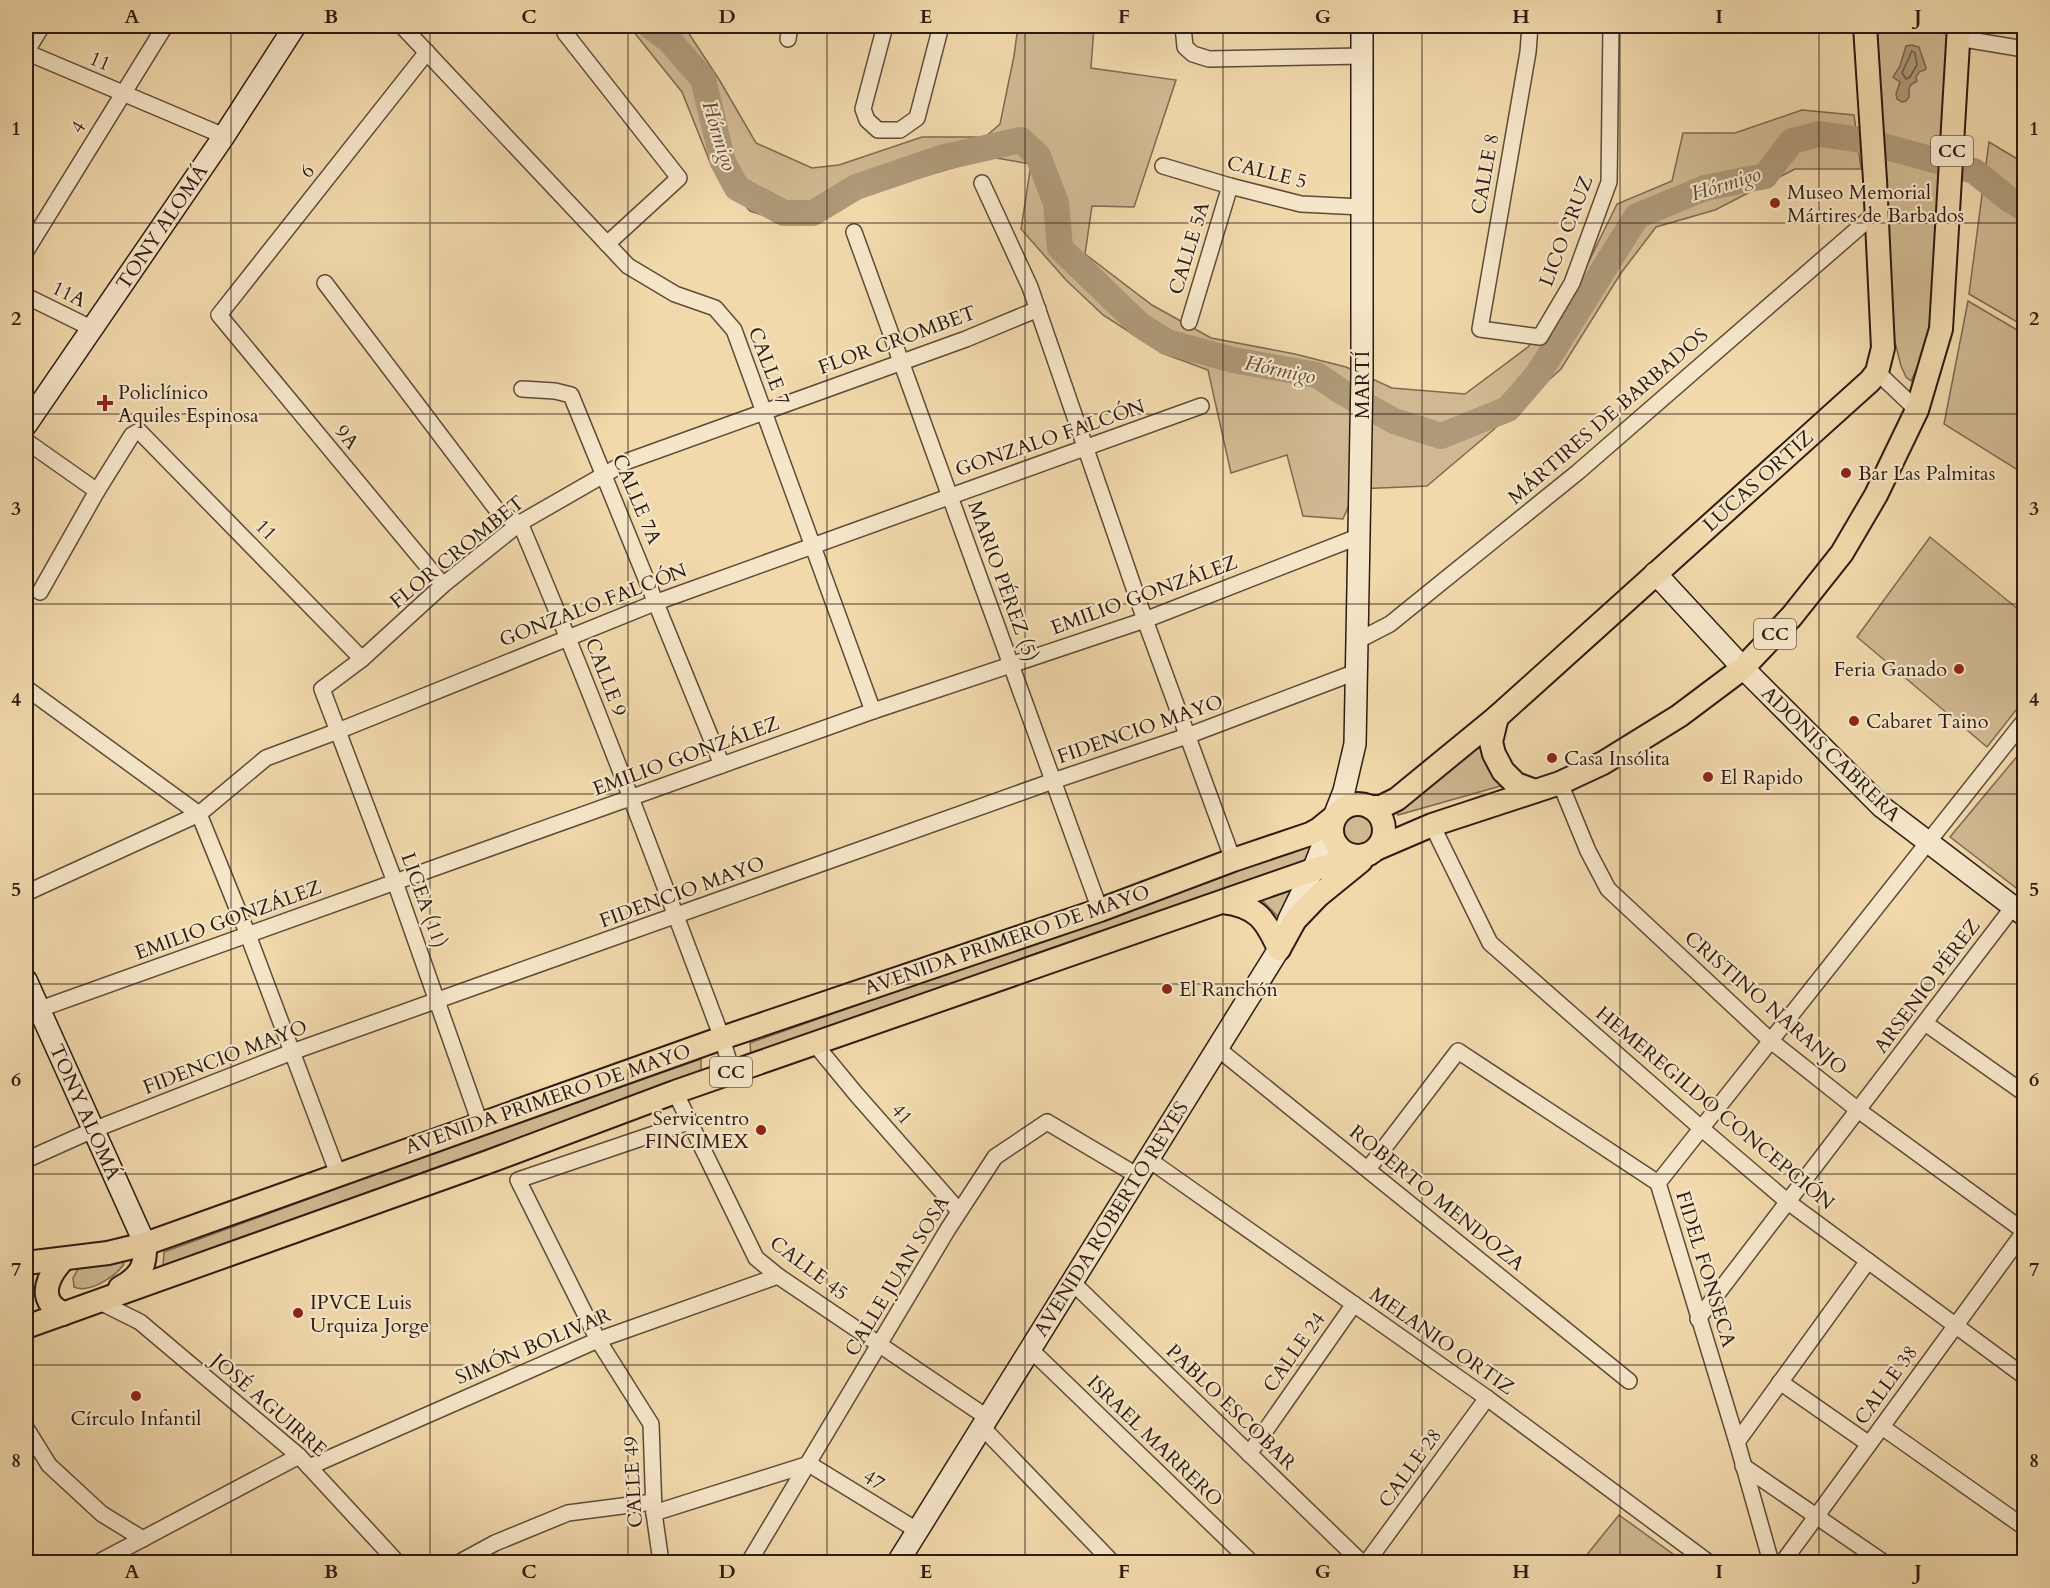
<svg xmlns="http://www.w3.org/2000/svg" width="2050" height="1588" font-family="Cardo,serif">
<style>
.green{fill:#d0b992;stroke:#7e6a52;stroke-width:1.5}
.water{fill:#ae9978;stroke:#7a674f;stroke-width:1.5}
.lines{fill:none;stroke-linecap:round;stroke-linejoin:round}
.shore{stroke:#6e5a45;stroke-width:1.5}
.river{stroke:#ae9978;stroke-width:26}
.street-casing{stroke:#5e4b38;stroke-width:18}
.secondary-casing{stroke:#2d1c12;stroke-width:24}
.primary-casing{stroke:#2d1c12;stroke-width:26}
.street{stroke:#f6e6c9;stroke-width:15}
.secondary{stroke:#f6e6c9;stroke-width:21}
.primary{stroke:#f1d9ac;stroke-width:22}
.grid{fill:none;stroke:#2d1c12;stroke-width:1.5;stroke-opacity:0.55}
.poi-dot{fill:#8f2418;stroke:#f6e6c9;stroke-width:2}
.labels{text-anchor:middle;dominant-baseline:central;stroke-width:4.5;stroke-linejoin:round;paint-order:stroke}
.shield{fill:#f6e6c9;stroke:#695949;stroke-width:1.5}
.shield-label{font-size:18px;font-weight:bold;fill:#2d1c12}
.street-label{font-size:20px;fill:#2d1c12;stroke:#f6e6c9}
.poi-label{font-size:20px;fill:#2d1c12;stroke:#f6e6c9;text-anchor:start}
.water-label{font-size:21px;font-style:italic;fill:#5a4836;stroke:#f6e6c9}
.neatline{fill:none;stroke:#2d1c12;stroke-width:2}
.grid-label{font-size:20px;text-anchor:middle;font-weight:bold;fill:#2d1c12}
</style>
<rect width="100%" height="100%" fill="#f1d9ac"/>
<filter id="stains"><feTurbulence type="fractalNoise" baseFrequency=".00333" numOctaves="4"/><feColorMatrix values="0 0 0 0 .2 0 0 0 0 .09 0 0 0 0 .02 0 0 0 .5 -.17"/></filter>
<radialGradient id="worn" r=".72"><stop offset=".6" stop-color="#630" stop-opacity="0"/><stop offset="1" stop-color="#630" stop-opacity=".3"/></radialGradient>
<g class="green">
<path d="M629,26H684L720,81L756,143L812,168L839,165L922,137H985L1000,124L1014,56L1018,26H1094L1091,68L1176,80L1134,207L1092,206L1085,254L1152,305L1211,338L1295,354L1346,367L1392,388L1465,394L1528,347L1588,263L1617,204L1672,181L1683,133H1735L1802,110L1854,115L1861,169H1795L1715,210L1656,227L1621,273L1561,369L1492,431L1427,486L1356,489L1343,519L1303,516L1287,455L1231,473L1208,370L1162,353L1103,315L1066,280L1021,229L1031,164L990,157L874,191L815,218L794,225L750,211L712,167L682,92Z"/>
<path d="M1916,26H1947V101L1931,318L1923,355L1911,381L1906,377L1901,366L1893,334L1888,205L1877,31Z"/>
<path d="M1989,142L2024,163V326L1969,294Z"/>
<path d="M1968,301L2024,334V474L1944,424Z"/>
<path d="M1930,537L2024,614V700L1987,747L1857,637Z"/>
<path d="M1477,744L1504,785L1398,815L1396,810Z"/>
<path d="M2024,748V894L1950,837Z"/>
<path d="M1357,809C1374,812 1382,823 1379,840L1350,854C1328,840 1332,815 1357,809Z"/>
<path d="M1316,843L1311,859L751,1056L750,1043Z"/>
<path d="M1299,883L1283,922L1261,899Z"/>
<path d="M701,1059V1072L163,1266L164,1252L488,1133Z"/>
<path d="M120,1260L124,1264C116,1276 89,1294 74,1287L73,1278L78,1269Z"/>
<path d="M1619,1515L1684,1562H1581Z"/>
</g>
<path class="water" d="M1912,45L1919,47L1926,68L1925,70L1919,72L1916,77L1917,81C1908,86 1909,87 1909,97L1906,101L1902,102L1897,99L1896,94L1900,82L1893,77L1900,66L1906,46Z"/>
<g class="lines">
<path class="shore" d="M1912,51L1915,53L1917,65L1910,77L1906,79L1902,73Z"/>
<path class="river" d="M650,26L669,40L703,79L723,162L737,188L784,213H813L856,187L941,158L1021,140L1038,156L1056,203L1060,248L1140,325L1167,342L1233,360L1317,375L1342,392L1394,421L1441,436L1508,409L1538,374L1637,216L1705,188L1765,176L1792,141L1819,134L1861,140L1974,171L2010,200L2024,208"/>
<g class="street-casing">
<g id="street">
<path d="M402,26L628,266L675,294L715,308L734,330L873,711"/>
<path d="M885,26L863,109L867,120L878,130H900L917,118L941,26"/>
<path d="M1183,26L1185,47L1193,54L1209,59L1362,56"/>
<path d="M1530,26L1528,52L1480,329L1540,337L1572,283L1609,182L1611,26"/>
<path d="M565,33L679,178L607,244"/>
<path d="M1958,38L2024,49"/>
<path d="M788,39L790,26"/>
<path d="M26,52L224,136"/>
<path d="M26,52L42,26"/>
<path d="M427,52L219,315L443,585"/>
<path d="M1163,166L1230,186L1301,204L1362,207"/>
<path d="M982,183L1030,287L1145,620L1233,860"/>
<path d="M854,232L1100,910"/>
<path d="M26,251L165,26"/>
<path d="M325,283L500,514L520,523C592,692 657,865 722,1038L732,1072"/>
<path d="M26,296L93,329"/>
<path d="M1189,322L1230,186"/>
<path d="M1877,372L1917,410"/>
<path d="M522,389L555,391L571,395L722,765"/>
<path d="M26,441L97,491"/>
<path d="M40,592L97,491L132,435L139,431L362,659"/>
<path d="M1357,641L1390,624L1578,472L1877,212"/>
<path d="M26,688L199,814L248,935L338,1174"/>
<path d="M1560,783L1588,851L1608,889L1771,1041L1858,1110L2024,1231"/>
<path d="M1432,825L1490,943L1701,1128L1788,1202L2024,1376"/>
<path d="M26,893L199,814L266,758L338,731L657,602L1201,406"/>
<path d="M26,1014L873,711L1145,620L1360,536"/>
<path d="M1925,1023L2024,1093"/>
<path d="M814,1043L856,1094L959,1211"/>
<path d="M1217,1048L1629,1381"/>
<path d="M675,1092L756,1258L778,1276L988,1418"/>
<path d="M480,1123L395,882L322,689L362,659L443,585L520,523L628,461L966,339L1038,309"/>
<path d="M1148,1159L1487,1398L1708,1562"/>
<path d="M26,1160L93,1130L292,1052L1053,781L1187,736L1356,672"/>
<path d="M1368,1169L1458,1051L1658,1183L1737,1442L1771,1562"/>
<path d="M1658,1183L2024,721"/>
<path d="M1072,1282L1361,1562"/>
<path d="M96,1300L140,1322L299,1456L397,1562"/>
<path d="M1698,1319L2013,907"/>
<path d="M1030,1349L1251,1562"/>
<path d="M1780,1382L1869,1444"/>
<path d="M982,1427L1112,1562"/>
<path d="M1882,1427L2024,1527"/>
<path d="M26,1428L49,1465L102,1514L143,1539"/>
<path d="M1737,1442L1868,1261"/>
<path d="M1249,1454L1354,1304"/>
<path d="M1743,1466L1883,1562"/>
<path d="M309,1467L598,1340L778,1276"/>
<path d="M654,1513L809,1464L918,1531"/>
<path d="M99,1562L299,1456"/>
<path d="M460,1562L495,1543L568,1513L653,1502"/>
<path d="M661,1562L654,1513L651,1424L598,1340L518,1180L689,1122"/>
<path d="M749,1562L948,1229L995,1157L1047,1122L1138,1176"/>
<path d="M1367,1562L1487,1398"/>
<path d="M1783,1562L2024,1232"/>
</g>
</g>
<g class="secondary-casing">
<g id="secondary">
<path d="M26,425L224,136L295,26"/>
<path d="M1655,573L1743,668L1882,807L2024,915"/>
<path d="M26,980L145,1244"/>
<path d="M898,1562L1279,949L1289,919L1313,870L1344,791L1355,744L1356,693L1362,375V26"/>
</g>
</g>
<g class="primary-casing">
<g id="primary">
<path d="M1497,717L1491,742L1494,754L1503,771L1516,784L1535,791"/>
<circle cx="1358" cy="830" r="26"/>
<path d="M1370,807H1381L1397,799L1497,717L1870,381L1877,372L1883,348L1875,180L1865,26"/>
<path d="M1376,849L1432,825L1560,783L1603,763L1679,716L1743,668L1792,616L1842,553L1876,495L1917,410L1941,329L1959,26"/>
<path d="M1223,902C1257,906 1266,920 1279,949"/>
<path d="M1279,949L1295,920L1318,896L1361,861"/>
<path d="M26,1263L108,1253L145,1244L722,1038L1100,910L1233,860L1310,834L1319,829L1335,816"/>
<path d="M120,1288C140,1277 146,1267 145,1244"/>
<path d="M63,1314C59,1311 53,1307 51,1304C40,1289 53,1270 64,1259"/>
<path d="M26,1327L488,1162L675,1092L1313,870L1369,854"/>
</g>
</g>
<use href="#street" class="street"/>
<use href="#secondary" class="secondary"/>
<use href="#primary" class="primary"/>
</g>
<path class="grid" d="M231,26V1562M430,26V1562M628,26V1562M827,26V1562M1025,26V1562M1223,26V1562M1422,26V1562M1620,26V1562M1819,26V1562M26,223H2024M26,414H2024M26,604H2024M26,794H2024M26,984H2024M26,1174H2024M26,1365H2024"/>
<g class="poi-dot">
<circle cx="1775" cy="203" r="6"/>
<path d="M102 394h6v6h6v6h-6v6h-6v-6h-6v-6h6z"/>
<circle cx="1846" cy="473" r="6"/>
<circle cx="1959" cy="669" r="6"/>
<circle cx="1854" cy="721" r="6"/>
<circle cx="1552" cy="758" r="6"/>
<circle cx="1708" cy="777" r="6"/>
<circle cx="1167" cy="989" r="6"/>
<circle cx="761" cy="1130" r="6"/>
<circle cx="298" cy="1313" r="6"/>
<circle cx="136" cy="1396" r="6"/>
</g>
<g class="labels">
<g class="shield">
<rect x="1931" y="136" width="42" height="30" rx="4.5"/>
<rect x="1754" y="619" width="42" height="30" rx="4.5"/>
<rect x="710" y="1057" width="42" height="30" rx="4.5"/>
</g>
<g class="shield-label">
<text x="1952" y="151">CC</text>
<text x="1775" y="634">CC</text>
<text x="731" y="1072">CC</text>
</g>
<g class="street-label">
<text transform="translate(100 61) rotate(23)">11</text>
<text transform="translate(78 127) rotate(-58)">4</text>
<text transform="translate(307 171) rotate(-52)">6</text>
<text transform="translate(1267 172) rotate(14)">CALLE 5</text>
<text transform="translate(1485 174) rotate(-80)">CALLE 8</text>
<text transform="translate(162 227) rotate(-56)">TONY ALOMÁ</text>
<text transform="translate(1566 231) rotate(-69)">LICO CRUZ</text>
<text transform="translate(1189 248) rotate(-73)">CALLE 5A</text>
<text transform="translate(69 294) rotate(26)">11A</text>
<text transform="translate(897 340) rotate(-20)">FLOR CROMBET</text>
<text transform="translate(769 366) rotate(69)">CALLE 7</text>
<text transform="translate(1362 385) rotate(-90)">MARTÍ</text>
<text transform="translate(1608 416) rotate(-41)">MÁRTIRES DE BARBADOS</text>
<text transform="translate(347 437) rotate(50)">9A</text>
<text transform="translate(1050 438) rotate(-19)">GONZALO FALCÓN</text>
<text transform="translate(1758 481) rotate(-42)">LUCAS ORTIZ</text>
<text transform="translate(637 499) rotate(67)">CALLE 7A</text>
<text transform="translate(266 530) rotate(45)">11</text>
<text transform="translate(457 552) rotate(-39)">FLOR CROMBET</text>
<text transform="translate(1003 581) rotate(70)">MARIO PÉREZ (5)</text>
<text transform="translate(1144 595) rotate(-20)">EMILIO GONZÁLEZ</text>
<text transform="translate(593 605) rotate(-21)">GONZALO FALCÓN</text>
<text transform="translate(606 677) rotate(69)">CALLE 9</text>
<text transform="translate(1140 729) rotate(-19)">FIDENCIO MAYO</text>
<text transform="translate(1831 754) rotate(44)">ADONIS CABRERA</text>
<text transform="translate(686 756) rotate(-20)">EMILIO GONZÁLEZ</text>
<text transform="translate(682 892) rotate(-20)">FIDENCIO MAYO</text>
<text transform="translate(424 900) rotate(70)">LICEA (11)</text>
<text transform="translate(228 920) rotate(-20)">EMILIO GONZÁLEZ</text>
<text transform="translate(1007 940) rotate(-19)">AVENIDA PRIMERO DE MAYO</text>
<text transform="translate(1927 986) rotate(-53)">ARSENIO PÉREZ</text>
<text transform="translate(1766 1003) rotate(41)">CRISTINO NARANJO</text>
<text transform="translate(225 1057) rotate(-21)">FIDENCIO MAYO</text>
<text transform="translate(548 1099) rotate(-19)">AVENIDA PRIMERO DE MAYO</text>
<text transform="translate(1715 1108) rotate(40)">HEMEREGILDO CONCEPCIÓN</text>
<text transform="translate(85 1112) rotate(66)">TONY ALOMÁ</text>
<text transform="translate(902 1114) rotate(49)">41</text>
<text transform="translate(1437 1198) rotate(39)">ROBERTO MENDOZA</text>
<text transform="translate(1111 1219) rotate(-58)">AVENIDA ROBERTO REYES</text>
<text transform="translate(809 1268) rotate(37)">CALLE 45</text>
<text transform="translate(1706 1269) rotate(73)">FIDEL FONSECA</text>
<text transform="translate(897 1276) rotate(-59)">CALLE JUAN SOSA</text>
<text transform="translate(1442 1341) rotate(35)">MELANIO ORTIZ</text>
<text transform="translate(533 1346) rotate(-23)">SIMÓN BOLIVAR</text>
<text transform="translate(1294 1352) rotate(-55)">CALLE 24</text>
<text transform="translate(1886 1385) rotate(-54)">CALLE 38</text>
<text transform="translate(269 1405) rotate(41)">JOSÉ AGUIRRE</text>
<text transform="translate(1231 1407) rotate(44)">PABLO ESCOBAR</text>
<text transform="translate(1155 1441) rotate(44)">ISRAEL MARRERO</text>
<text transform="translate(1410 1468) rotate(-54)">CALLE 28</text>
<text transform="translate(874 1480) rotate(32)">47</text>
<text transform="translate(633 1482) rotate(-93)">CALLE 49</text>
</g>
<g class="poi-label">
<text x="1787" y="192">Museo Memorial<tspan x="1787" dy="23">Mártires de Barbados</tspan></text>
<text x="118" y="392">Policlínico<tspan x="118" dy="23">Aquiles Espinosa</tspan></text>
<text x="1858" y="473">Bar Las Palmitas</text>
<text x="1947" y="669" text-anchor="end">Feria Ganado</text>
<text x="1866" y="721">Cabaret Taino</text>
<text x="1564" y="758">Casa Insólita</text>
<text x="1720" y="777">El Rapido</text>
<text x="1179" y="989">El Ranchón</text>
<text x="749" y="1118" text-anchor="end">Servicentro<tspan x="749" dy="23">FINCIMEX</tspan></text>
<text x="310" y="1302">IPVCE Luis<tspan x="310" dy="23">Urquiza Jorge</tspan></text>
<text x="136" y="1418" text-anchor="middle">Círculo Infantil</text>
</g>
<g class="water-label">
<text transform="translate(719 136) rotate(73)">Hórmigo</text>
<text transform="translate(1726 184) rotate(-17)">Hórmigo</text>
<text transform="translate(1280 370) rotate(12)">Hórmigo</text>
</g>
</g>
<rect width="2050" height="1588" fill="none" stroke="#f1d9ac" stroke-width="66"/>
<rect x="33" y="33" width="1984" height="1522" class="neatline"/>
<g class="grid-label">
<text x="132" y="23">A</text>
<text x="331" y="23">B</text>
<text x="529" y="23">C</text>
<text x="727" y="23">D</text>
<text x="926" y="23">E</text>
<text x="1124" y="23">F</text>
<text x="1323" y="23">G</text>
<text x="1521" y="23">H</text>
<text x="1719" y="23">I</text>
<text x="1918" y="23">J</text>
<text x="16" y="135">1</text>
<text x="2034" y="135">1</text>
<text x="16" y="325">2</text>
<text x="2034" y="325">2</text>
<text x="16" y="515">3</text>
<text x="2034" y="515">3</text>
<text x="16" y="706">4</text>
<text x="2034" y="706">4</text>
<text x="16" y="896">5</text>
<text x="2034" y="896">5</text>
<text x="16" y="1086">6</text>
<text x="2034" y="1086">6</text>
<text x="16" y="1276">7</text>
<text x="2034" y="1276">7</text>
<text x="16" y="1467">8</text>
<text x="2034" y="1467">8</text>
<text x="132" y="1578">A</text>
<text x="331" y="1578">B</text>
<text x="529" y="1578">C</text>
<text x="727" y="1578">D</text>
<text x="926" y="1578">E</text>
<text x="1124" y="1578">F</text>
<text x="1323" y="1578">G</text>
<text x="1521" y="1578">H</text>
<text x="1719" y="1578">I</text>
<text x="1918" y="1578">J</text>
</g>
<rect width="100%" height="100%" filter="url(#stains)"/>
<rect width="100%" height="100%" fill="url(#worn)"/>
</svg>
